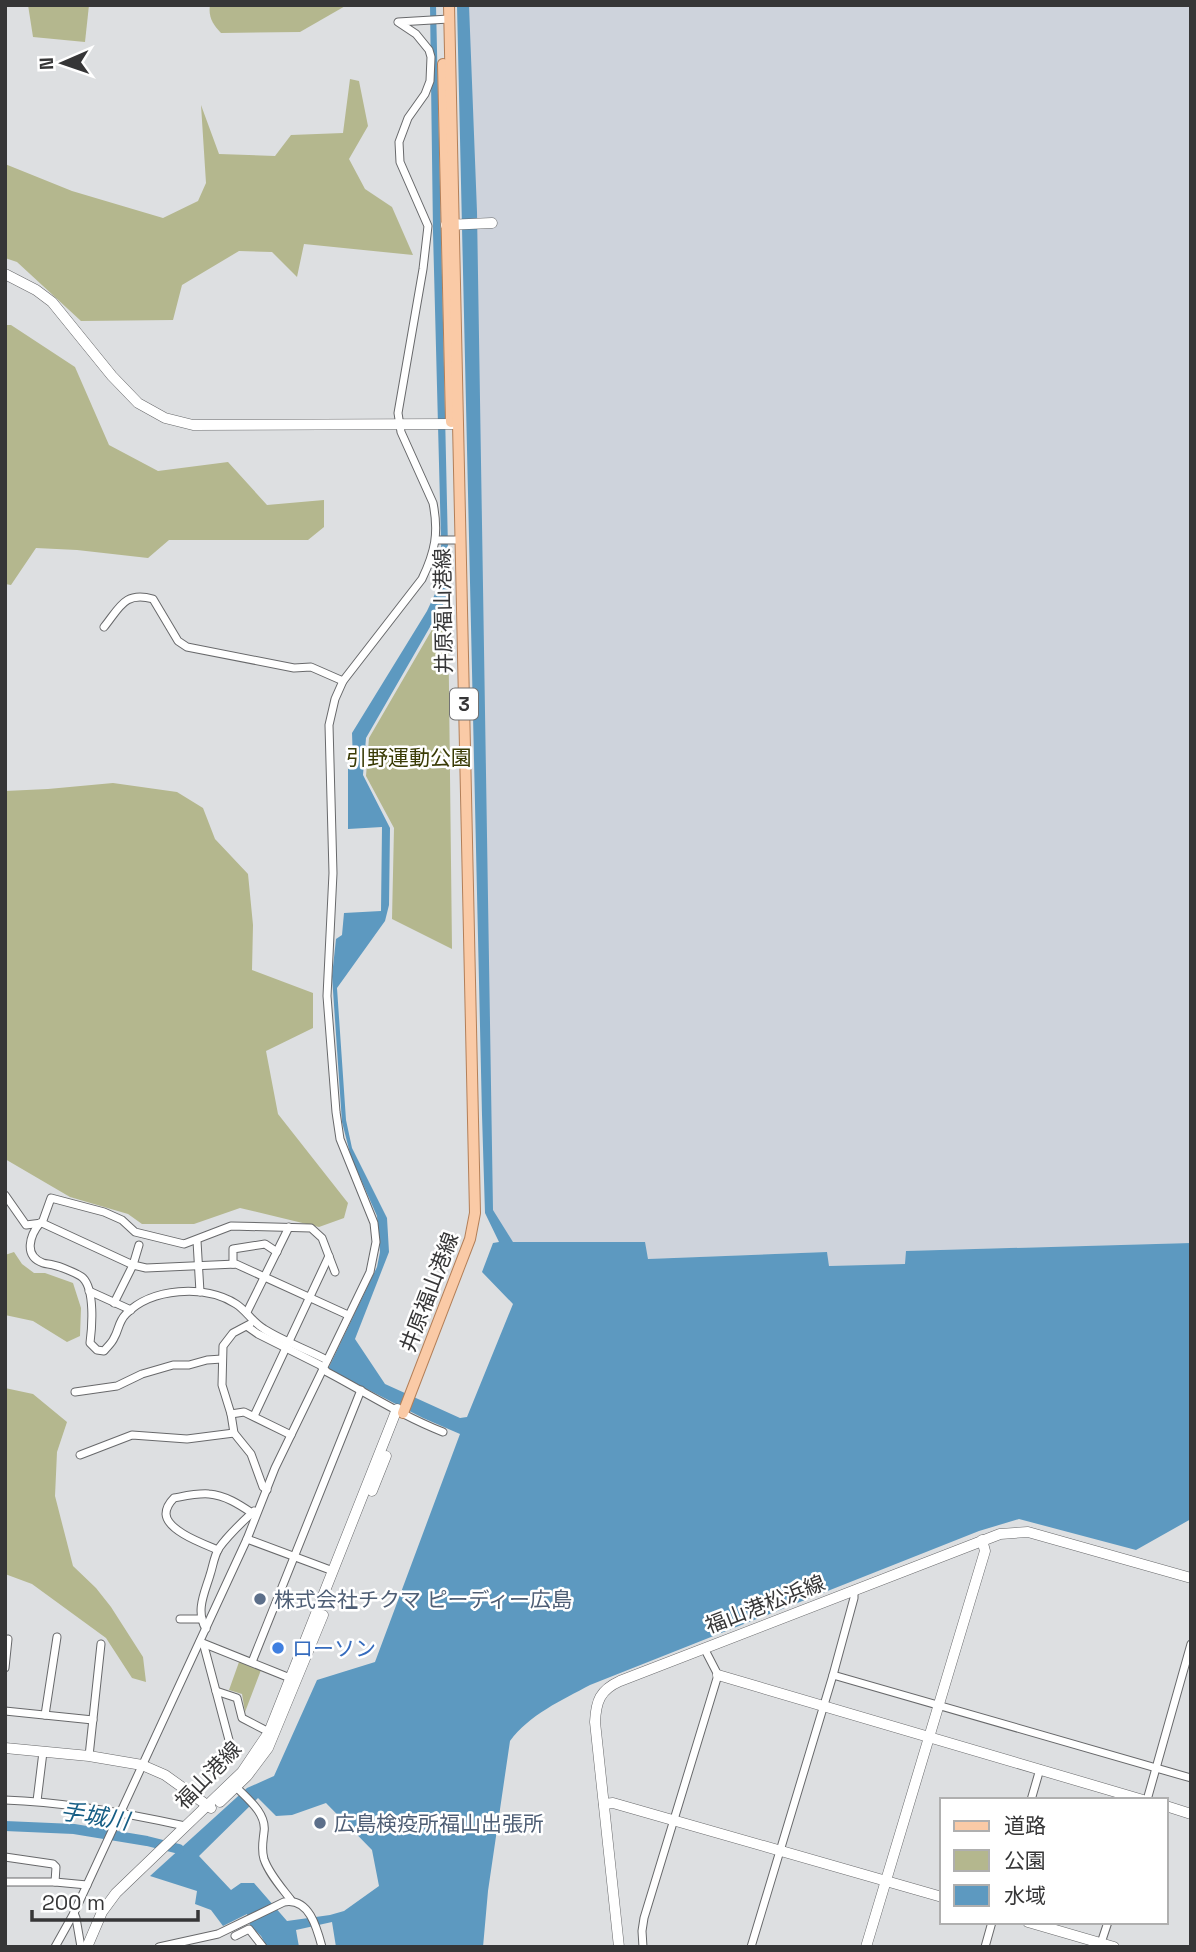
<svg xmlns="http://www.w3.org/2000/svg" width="1196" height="1952" font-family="'Space Grotesk','Noto Sans JP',sans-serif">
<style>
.built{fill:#ced3dc}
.green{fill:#b4b78e}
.water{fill:#5d99c0;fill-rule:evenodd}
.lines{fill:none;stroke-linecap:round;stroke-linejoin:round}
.river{stroke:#5d99c0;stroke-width:10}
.street-casing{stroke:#68696b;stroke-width:9}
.secondary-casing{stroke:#68696b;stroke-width:11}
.primary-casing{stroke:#b37f58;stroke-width:12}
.street{stroke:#fff;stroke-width:7}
.secondary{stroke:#fff;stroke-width:10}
.primary{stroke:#facaa6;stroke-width:10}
.service-dot{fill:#5c6f8a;stroke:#fff;stroke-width:2.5}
.shop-dot{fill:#3f7fe0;stroke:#fff;stroke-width:2.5}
.labels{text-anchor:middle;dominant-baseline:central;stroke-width:5;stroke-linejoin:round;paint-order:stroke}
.shield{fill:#fff;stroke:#727273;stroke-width:2}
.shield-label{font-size:19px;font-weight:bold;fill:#363637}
.street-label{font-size:21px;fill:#363637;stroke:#fff}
.park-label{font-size:21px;fill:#3a3b06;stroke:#fff}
.service-label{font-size:21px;fill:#4e5e75;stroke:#fff;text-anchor:start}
.shop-label{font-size:21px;fill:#366cbe;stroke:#fff;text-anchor:start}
.water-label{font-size:23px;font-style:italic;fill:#165e85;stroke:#fff}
</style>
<rect width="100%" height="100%" fill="#dddfe1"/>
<path class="built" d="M467,5H1191V1243L906,1251V1264L829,1266L827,1252L648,1259L644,1242H513L492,1210Z"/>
<g class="green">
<path d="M28,5H89L85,42L33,37Z"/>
<path d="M210,5H347L300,32L221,33C213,25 208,17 210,5Z"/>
<path d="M350,79L359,81L368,126L349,159L365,189L392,207L413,255L304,244L297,277L272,252L239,251L182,285L173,320L81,321L17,262L5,258V164L72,191L163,218L198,201L206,183L201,105L219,154L275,156L291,135L343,133Z"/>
<path d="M5,325H11L75,367L109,445L158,471L228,462L267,505L324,500V527L308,540H169L148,558L77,550L36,548L11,585L5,584Z"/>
<path d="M448,602L452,949L392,919L394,828L366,776L369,738Z"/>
<path d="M113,783L177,792L203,808L215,839L248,874L253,925L252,970L313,993V1028L266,1051L278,1114L348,1203L344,1218L319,1227L240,1208L194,1224H142L128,1214L70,1197L5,1159V791L48,789Z"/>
<path d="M14,1252L22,1264L34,1273H45L73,1283L81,1308L80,1336L67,1342L33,1321L5,1315V1255Z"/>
<path d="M5,1388L33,1394L67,1422L57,1452L55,1496L73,1566L96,1588L111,1607L143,1657L146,1682L132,1678L106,1638L32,1584L5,1574Z"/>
<path d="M239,1662L261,1670L245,1712L242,1694L229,1690Z"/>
</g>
<path class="water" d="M430,5H436L449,594L366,738L363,775L390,828L389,905L385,921L337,988L346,1120L352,1148L387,1218L389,1252L355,1339L385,1384L460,1418L467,1417L513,1304L482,1272L493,1243L499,1242L485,1213L482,1115L457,5H469L477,212L493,1210L513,1242H645L648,1259L827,1252L829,1266L905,1264L906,1251L1191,1243V1519L1136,1550L1019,1519L979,1531L590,1685C562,1700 529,1715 510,1741L488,1891L483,1947H336L332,1922L296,1930L299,1947H267L261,1936L250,1925L247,1914L223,1926L211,1910L195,1904L197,1891L150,1876L247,1788L274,1776L317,1680L375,1662L460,1434L423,1418L328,1369L377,1267L380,1252L377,1216L351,1157L342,1122L332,976L336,939L342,935L344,913L381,911L382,827L348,829V767L353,762L352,733L427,611L442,579L433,232ZM258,1798L276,1816L292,1815L326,1803L372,1850L379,1886L344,1911L330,1915L287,1921L254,1883H241L231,1890L199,1856Z"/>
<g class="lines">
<path class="river" d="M5,1826L74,1829L147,1841L179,1849"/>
<g class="street-casing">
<g id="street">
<path d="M436,540H461"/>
<path d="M104,627C120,607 125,591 153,599L178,641L187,647L294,668L311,667L343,681"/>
<path d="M5,1195L26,1225L42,1223L133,1265L146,1268L236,1264L348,1315"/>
<path d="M40,1223C30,1235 23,1256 43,1263C46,1264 50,1264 53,1265C59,1266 79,1274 83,1278C95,1290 92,1328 90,1343L97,1350L104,1351C107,1347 112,1343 114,1338C119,1330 118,1322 126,1314C151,1288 205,1284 236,1304C247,1311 252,1322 264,1329C283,1341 306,1349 327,1360"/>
<path d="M42,1223L51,1198L104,1212L122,1220L135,1232L184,1244L231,1226L311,1228L322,1238L335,1272"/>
<path d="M197,1241L200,1292"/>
<path d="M233,1264V1249L265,1244L277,1252"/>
<path d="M89,1291L131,1310"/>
<path d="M114,1303L133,1265L139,1245"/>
<path d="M247,1312L289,1227"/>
<path d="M250,1324L233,1333L223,1346L222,1385L231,1414L234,1433L251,1454L263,1487L267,1490"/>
<path d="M248,1327L258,1334L320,1365L327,1372C365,1392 402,1416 443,1432"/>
<path d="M75,1392L117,1386L142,1374L173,1365H189L207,1360L222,1359"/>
<path d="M231,1414L244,1412L291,1435"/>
<path d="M254,1416L329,1256"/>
<path d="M80,1455L132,1435L187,1439L234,1433"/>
<path d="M247,1539L333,1571"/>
<path d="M218,1550C204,1544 167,1531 166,1514C166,1507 170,1502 174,1498C185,1496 198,1493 209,1494C225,1495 240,1505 252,1513"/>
<path d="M180,1619H202"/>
<path d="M206,1629C195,1611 205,1592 210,1575C213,1566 214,1556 219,1548C229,1534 241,1523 254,1511"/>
<path d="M200,1642L204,1646L229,1740"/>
<path d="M200,1642L290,1678"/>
<path d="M252,1662L361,1390"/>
<path d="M5,1668L8,1639"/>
<path d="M833,1675L1191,1778"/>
<path d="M216,1691L237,1698L242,1718L269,1732"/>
<path d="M5,1711L93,1720"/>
<path d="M45,1715L57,1637"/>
<path d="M89,1756L101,1644"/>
<path d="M236,1787C248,1799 267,1814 264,1832C263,1842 261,1849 264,1859C269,1874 282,1888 291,1900"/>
<path d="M5,1800C66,1802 126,1813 185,1826"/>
<path d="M1031,1800L1040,1769"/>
<path d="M1147,1800L1191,1644"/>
<path d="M37,1801L43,1752"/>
<path d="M5,1857L53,1864L56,1867L55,1882"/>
<path d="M5,1882H55L87,1885"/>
<path d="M74,1913L76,1918L81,1947"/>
<path d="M235,1936L249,1929L263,1947"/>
<path d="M1100,1946L1108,1922"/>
<path d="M55,1947L74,1913L247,1539L275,1468L370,1272L376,1242L374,1223L340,1139L336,1112L327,996L333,873L329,725L335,699L343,681L422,579C435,552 439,533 433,503L401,432L398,413L423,269L428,226L400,162L399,142L408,118L425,94L430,81L431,57L429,50L416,34L398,22L449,19"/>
<path d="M159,1947L218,1934L284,1902C309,1897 317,1928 322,1947"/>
<path d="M643,1947L642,1931L644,1918L718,1675L704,1648"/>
<path d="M751,1947L833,1675L854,1598V1590"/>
<path d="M985,1947L992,1922"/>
</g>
</g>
<g class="secondary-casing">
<g id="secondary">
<path d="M446,225L492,223"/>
<path d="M5,274L36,290L52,302L112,376L138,403L165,418L193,425L457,424"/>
<path d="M372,1491L386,1456"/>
<path d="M718,1675L1143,1800"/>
<path d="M5,1748L89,1756L142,1765L165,1775L211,1808"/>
<path d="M220,1802L247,1776L268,1748L323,1615"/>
<path d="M604,1804L613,1803L942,1897"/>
<path d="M1166,1806L1191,1814"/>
<path d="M1028,1922L1114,1947"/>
<path d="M87,1947L102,1912L116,1893L242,1772L269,1732L397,1409"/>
<path d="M619,1947L595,1722C596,1701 600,1690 620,1681L1000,1534L1028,1532L1191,1578"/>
<path d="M866,1947L985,1551L982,1540"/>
</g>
</g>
<g class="primary-casing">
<g id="primary">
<path d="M443,64L451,422"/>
<path d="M403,1413L470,1239L475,1213L449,5"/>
</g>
</g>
<use href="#street" class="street"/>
<use href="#secondary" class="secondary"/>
<use href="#primary" class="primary"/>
</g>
<g class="service-dot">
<circle cx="260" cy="1599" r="7"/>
<circle cx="320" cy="1823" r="7"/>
</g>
<circle class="shop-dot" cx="278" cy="1648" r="7"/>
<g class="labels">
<rect class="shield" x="450" y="688.5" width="28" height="31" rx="5"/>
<g class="shield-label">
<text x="464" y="704">3</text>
</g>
<g class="street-label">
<text transform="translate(443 611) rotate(-91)">井原福山港線</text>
<text transform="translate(429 1292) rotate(-69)">井原福山港線</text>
<text transform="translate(765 1604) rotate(-21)">福山港松浜線</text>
<text transform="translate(208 1775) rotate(-46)">福山港線</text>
</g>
<g class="park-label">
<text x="409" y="757">引野運動公園</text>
</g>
<g class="service-label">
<text x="274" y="1599">株式会社チクマ ピーディー広島</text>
<text x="334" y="1823">広島検疫所福山出張所</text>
</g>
<g class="shop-label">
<text x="292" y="1648">ローソン</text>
</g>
<g class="water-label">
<text transform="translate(95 1816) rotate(9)">手城川</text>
</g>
</g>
<rect width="1196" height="1952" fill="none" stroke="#363637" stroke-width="14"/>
<rect x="940" y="1798" width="228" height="126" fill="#ffffff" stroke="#afafaf" stroke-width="2"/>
<rect x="954" y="1821" width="35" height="10" fill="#facaa6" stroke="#afafaf" stroke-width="2"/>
<text x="1004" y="1833" font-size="21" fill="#363637">道路</text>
<rect x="954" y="1850" width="35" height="21" fill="#b4b78e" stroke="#afafaf" stroke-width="2"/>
<text x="1004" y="1868" font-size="21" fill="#363637">公園</text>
<rect x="954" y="1885" width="35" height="21" fill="#5d99c0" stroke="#afafaf" stroke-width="2"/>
<text x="1004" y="1903" font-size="21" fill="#363637">水域</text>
<g transform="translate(63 63) rotate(268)" stroke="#ffffff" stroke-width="5" paint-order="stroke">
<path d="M0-5L12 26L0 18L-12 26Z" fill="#363637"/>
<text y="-10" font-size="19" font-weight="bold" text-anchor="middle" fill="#363637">N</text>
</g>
<path d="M32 1910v10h166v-10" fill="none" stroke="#363637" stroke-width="3.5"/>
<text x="42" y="1910" font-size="21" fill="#363637" stroke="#ffffff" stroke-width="5" paint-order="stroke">200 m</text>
</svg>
